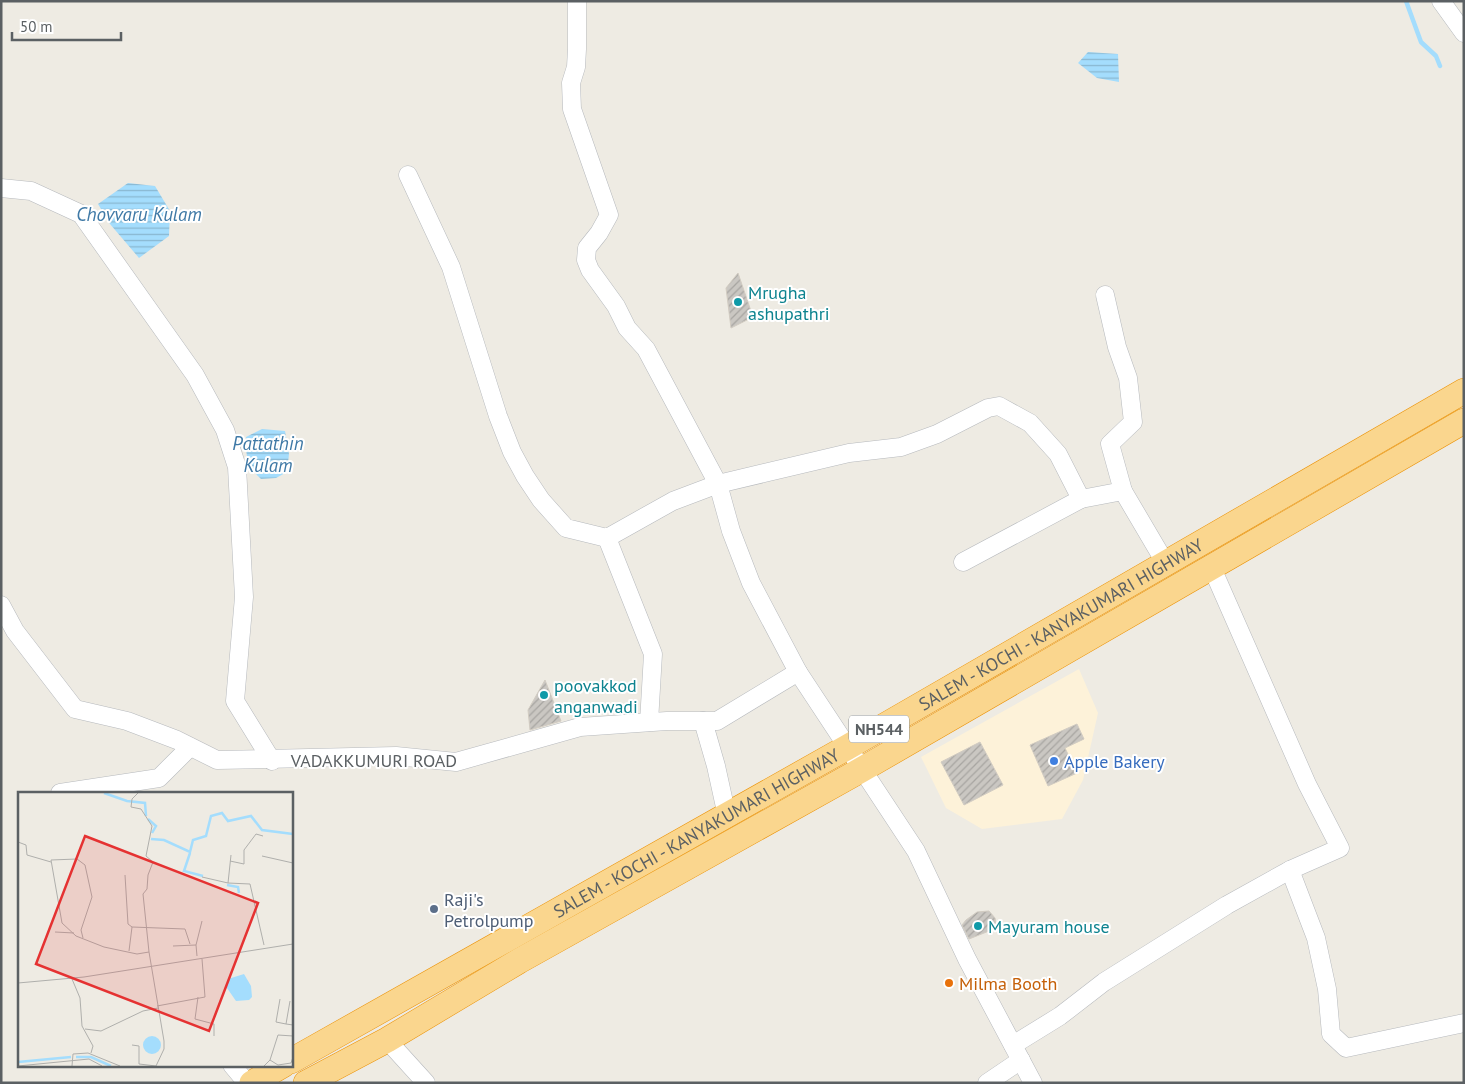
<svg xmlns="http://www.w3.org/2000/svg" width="1465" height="1084" font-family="'PT Sans',sans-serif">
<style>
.commercial{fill:#fdf2d9}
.water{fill:url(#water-rules)}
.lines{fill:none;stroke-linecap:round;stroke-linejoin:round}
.stream{stroke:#a4ddfd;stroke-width:4.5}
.building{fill:url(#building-hatch);stroke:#d2ccc2}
.minor-casing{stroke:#b6b9bd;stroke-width:19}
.highway-casing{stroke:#eb9206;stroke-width:26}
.minor{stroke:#fff;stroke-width:18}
.highway{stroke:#fad68e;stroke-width:25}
.culture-dot{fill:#0f9aa8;stroke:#fff;stroke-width:2}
.shop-dot{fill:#3f7fe0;stroke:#fff;stroke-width:2}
.service-dot{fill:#5c6f8a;stroke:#fff;stroke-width:2}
.food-dot{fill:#e8710a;stroke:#fff;stroke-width:2}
.labels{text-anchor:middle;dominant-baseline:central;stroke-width:4;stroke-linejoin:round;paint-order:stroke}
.shield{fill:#fff;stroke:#8c9092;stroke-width:1}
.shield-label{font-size:16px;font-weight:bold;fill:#5b6063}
.culture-label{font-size:18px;fill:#0d838f;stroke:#fff;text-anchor:start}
.street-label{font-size:18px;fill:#5b6063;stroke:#fff}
.shop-label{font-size:18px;fill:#366cbe;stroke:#fff;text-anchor:start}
.service-label{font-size:18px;fill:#4e5e75;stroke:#fff;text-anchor:start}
.food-label{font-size:18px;fill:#c56008;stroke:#fff;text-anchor:start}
.water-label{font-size:19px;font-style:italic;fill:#3f79a6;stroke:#fff}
.inset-river{fill:none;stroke:#a4ddfd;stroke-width:2.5}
.inset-road{fill:none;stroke:#afafac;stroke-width:1}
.view{fill:#e53232;fill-opacity:0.15;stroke:#e53232;stroke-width:2.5}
.inset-edge{fill:none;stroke:#5b6063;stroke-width:2.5}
</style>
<defs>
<pattern id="water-rules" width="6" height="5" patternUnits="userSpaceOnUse" patternTransform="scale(1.25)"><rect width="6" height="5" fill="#a4ddfd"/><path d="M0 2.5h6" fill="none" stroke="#89b7d0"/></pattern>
<pattern id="building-hatch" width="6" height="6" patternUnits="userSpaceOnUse" patternTransform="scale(1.25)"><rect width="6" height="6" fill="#cac7c2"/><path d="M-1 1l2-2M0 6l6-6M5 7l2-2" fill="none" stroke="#a7a5a1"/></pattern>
</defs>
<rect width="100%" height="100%" fill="#eeebe3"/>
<path class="commercial" d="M1079,669L1098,713L1083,780L1062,819L982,829L946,808L921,757Z"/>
<g class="water">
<path d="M1088,52L1118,54L1119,82L1097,78L1078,63Z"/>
<path d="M128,183L155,186L170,211L169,236L139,258L110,224L98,204Z"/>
<path d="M262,429L285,431L289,454L287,472L276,478L261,479C246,465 246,456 246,437Z"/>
</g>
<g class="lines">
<path class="stream" d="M1406,1L1421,42L1436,56L1440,66"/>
</g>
<g class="building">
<path d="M738,273L753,317L731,328L726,288Z"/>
<path d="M545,680L561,721L530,730L528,710Z"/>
<path d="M1077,724L1084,739L1065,748L1077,773L1048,786L1030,745Z"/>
<path d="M980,742L1003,785L964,805L941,762Z"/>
<path d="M989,911L995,918L996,924L989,931L969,939L962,925L966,920L977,912Z"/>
</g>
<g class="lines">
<g class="minor-casing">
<g id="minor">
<path d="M577,1V49L576,67L571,83L572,109L609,215L599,233L587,248L586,260L590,270L616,306L627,328L646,349L718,484L731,531L751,583L798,672"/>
<path d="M1441,1L1464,33"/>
<path d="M408,175L451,267L498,416L512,452L525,476L541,500L566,528L607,538L673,501L718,484L849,453L901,447L937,434L988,408L999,406L1030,423L1058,454L1081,499"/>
<path d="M1,188L31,191L81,214L195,375L225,430L237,467L244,597L235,701L272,761"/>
<path d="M1105,295L1117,347L1128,378L1133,422L1110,444L1123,491"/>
<path d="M607,538L653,654L649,722"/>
<path d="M963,562L1081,499L1123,491L1166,564"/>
<path d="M1,605L15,631L75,709L127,721L177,740L217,760L396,756L456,762L580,727L667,721H717L798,672L916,851L967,959L1033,1083"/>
<path d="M703,721L716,766L727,816"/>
<path d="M60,793L159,778L190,747"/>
<path d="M1290,870L1316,938L1327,989L1331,1034L1346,1048L1464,1023"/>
<path d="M387,1040L426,1083"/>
<path d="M1013,1045L1060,1016L1104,982L1227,905L1290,870L1340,848L1307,784L1212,568"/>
<path d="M232,1065L247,1083"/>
<path d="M987,1083L1021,1060"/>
</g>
</g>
<g class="highway-casing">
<g id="highway">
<path id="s1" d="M291,1061L846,748L1464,391"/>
<path d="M252,1083L283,1065"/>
<path d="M306,1083L387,1040L519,961L861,770L1464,421"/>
</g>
</g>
<use href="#minor" class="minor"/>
<use href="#highway" class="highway"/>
</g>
<g class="culture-dot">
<circle cx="738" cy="302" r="5"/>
<circle cx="544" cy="695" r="5"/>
<circle cx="978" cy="926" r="5"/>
</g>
<circle class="shop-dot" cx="1054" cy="761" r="5"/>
<circle class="service-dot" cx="434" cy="909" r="5"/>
<circle class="food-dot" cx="949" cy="983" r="5"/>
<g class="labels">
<rect class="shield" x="849" y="715.5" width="60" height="27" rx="4"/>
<g class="shield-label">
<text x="879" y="729">NH544</text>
</g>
<g class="culture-label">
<text x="748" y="292">Mrugha<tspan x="748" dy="21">ashupathri</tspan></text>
<text x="554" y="685">poovakkod<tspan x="554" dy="21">anganwadi</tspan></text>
<text x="988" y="926">Mayuram house</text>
</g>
<g class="street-label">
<text stroke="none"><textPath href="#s1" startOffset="885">SALEM - KOCHI - KANYAKUMARI HIGHWAY</textPath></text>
<text x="374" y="760">VADAKKUMURI ROAD</text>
<text stroke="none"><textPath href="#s1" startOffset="465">SALEM - KOCHI - KANYAKUMARI HIGHWAY</textPath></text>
</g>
<g class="shop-label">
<text x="1064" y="761">Apple Bakery</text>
</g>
<g class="service-label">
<text x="444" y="899">Raji's<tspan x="444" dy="21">Petrolpump</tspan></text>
</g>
<g class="food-label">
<text x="959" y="983">Milma Booth</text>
</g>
<g class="water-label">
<text x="139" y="214">Chovvaru Kulam</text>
<text x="268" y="443">Pattathin<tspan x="268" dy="22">Kulam</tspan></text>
</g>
</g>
<g transform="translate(18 792)">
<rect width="275" height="275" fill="#eeebe3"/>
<path d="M226,182L233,194L234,205L231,208L218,209L209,196V191L210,187ZM125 253a9 9 0 1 1 18 0a9 9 0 1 1-18 0Z" fill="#a4ddfd"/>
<path class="inset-river" d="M86,1L109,9L127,11L128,24M130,27L138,34L134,41M133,47L146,48L172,60L175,48L188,44L193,24L204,21L210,29L233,24L244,38L275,42M172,61L166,79L185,84M209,93L220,95L221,101M58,265H73L93,274M0,270L53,265"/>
<path class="inset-road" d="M120,1L114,7L113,15L123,17L134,34L128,64L135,70L130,83L129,97L125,102L131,160M0,50L8,53L9,63L33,70M213,63L210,91L232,92L246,153M244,64L275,71M212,69L226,72V58L238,42L245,44M107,83L110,132L114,135L167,137L172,152M184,85L210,91M37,140L56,141M65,146L63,138L74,105L67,73L59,67L33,68L44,131L58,144L86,155L119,162L131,160L146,249V257L138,274M178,153L184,129M155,154L178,153L179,164M111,159L114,135M54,187L62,206L64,234L75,254L73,261M0,191L66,185L275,152M180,205L177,227L196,232V244M262,207L258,230L268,232M272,209L268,232L275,233M139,214L187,205L184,167M67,237L83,239L125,219L140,216M114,253L121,254V272L138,274M252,268L260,273L273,271L275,265M0,274L71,267L84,274M54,274L55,262L70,261L102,274M246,274L252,268L260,243L275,244"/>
<path class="view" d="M67,44L240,111L191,239L18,172Z"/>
<rect width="275" height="275" class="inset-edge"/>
</g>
<rect width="1465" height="1084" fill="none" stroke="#5b6063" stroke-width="5"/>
<path d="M12 32v8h109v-8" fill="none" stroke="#5b6063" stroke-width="2.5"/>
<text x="20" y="32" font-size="15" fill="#5b6063" stroke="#ffffff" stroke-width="4" paint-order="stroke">50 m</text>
</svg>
